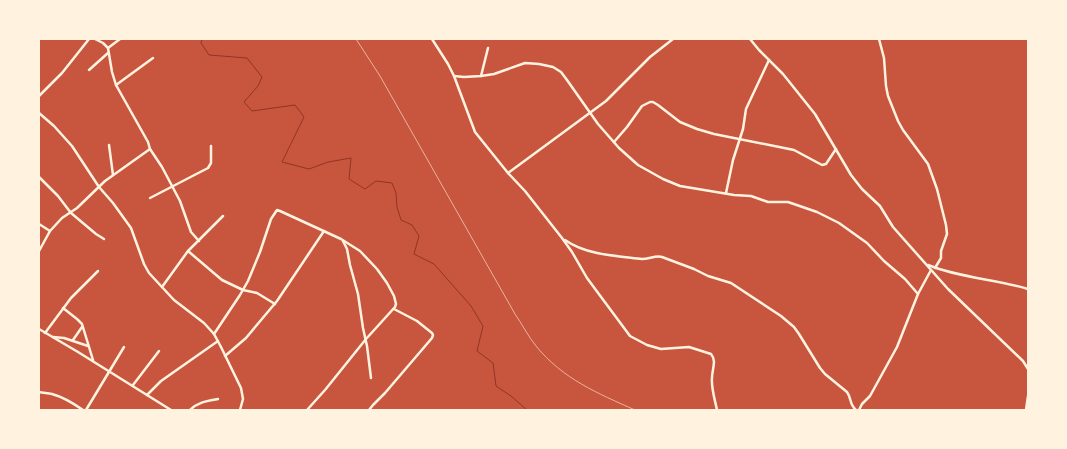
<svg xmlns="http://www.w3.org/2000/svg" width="1067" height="449" font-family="Quicksand,sans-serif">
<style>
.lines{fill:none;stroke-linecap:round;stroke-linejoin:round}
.stream{stroke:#8f3625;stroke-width:1}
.minor{stroke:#fff3e0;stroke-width:2.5}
.rail{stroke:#e9b49f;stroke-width:1}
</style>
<rect width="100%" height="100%" fill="#c8553d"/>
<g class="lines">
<path class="stream" d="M202,39L201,43L209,55L247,58L262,77L258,86L244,102L252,111L295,105L304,117L282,162L309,169L328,162L351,158L349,179L365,189L376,181L392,183L396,193L397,207L401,220L412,225L419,236L414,254L434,264L471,306L483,326L477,351L493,363L496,386L511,396L527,410"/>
<g class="minor">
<path d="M432,39L448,64L454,76L475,132L508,173L525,191L562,238L572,252L587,278L630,336L647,345L661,349L689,347L711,354C717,361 712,369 712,378C711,388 715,400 717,410"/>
<path d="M750,39L759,50L783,74L815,114L851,175L862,189L880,206L893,227L948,289L1023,361L1028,369"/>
<path d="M879,39L884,58L886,86L888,96L898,121L903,130L928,164L937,189L946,225L947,234L941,251V258L935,268"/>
<path d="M108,48L120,39"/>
<path d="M89,70L108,53"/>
<path d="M454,76L464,77L481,76L494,74L525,63L539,64L553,67L561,72L567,80L598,124L619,148L638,165L663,179L680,186L734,195L751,196L768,202H788L817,212L839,223L867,243L884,261L905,279L918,294"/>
<path d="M481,76L488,48"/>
<path d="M116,85L153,58"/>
<path d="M39,96L62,73L89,39"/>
<path d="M39,113L54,126L72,146L99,187L113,203L131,228L144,264L149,273L174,300L204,323L214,334L221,347L241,388L243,399L240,410"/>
<path d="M614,142L627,127L642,106L650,102H653L658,105L680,122L697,129L714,134L794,150L822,165L826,164L836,149"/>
<path d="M109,145L113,175"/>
<path d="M150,149L162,167L180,201L191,232L199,241"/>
<path d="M508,173L606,101L650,57L673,39"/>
<path d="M39,177L58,196L71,213L96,234L104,239"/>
<path d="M726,193L733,160L743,129L746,109L769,60"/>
<path d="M150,198L208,168L211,163V146"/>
<path d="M39,224L50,231"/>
<path d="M565,240C586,255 617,256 642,259C649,259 656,255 662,257L694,269L708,276L731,283L781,316L794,327L799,334L820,368L825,374L847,392C852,399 849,404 856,410"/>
<path d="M343,241L347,249L350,265L358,294L363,328L367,346L371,378"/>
<path d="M39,251L50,231L62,218L77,208L105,181L150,149L148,142L116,85L112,72L108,48L103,43L95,39"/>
<path d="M188,251L222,280L243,290L257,293L275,304"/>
<path d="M928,265C960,278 995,279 1028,289"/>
<path d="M162,287L188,251L223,216"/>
<path d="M63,308L77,319L82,324L93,360"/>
<path d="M39,329L78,352L171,410"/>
<path d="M45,333L71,298L98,271"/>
<path d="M214,334L240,295L248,281L260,252L271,219L277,210L280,211L341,239L360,251L377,269L387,283L394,296L396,304L395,307L366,339L325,390L307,410"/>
<path d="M53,337L64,338L88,346"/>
<path d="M73,340L82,327"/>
<path d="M225,356L246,338L256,326L277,301L324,231"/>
<path d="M133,385L159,351"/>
<path d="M39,392C43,393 47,393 52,394C63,397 73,403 83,410"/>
<path d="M147,395L161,381L218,341"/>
<path d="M86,410L124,347"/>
<path d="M190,410C198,402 207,401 218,399"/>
<path d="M369,410L373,405L385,393L432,338L433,335L432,333L417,321L394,309"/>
<path d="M859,410L862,404L870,396L897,347L918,294L931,270"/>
<path d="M1026,410L1028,396"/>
</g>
<path class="rail" d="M356,39L380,76L515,314C522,324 528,336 536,346C563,379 597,393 635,410"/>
</g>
<rect width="1067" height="449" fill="none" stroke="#fff3e0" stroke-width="80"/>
</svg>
